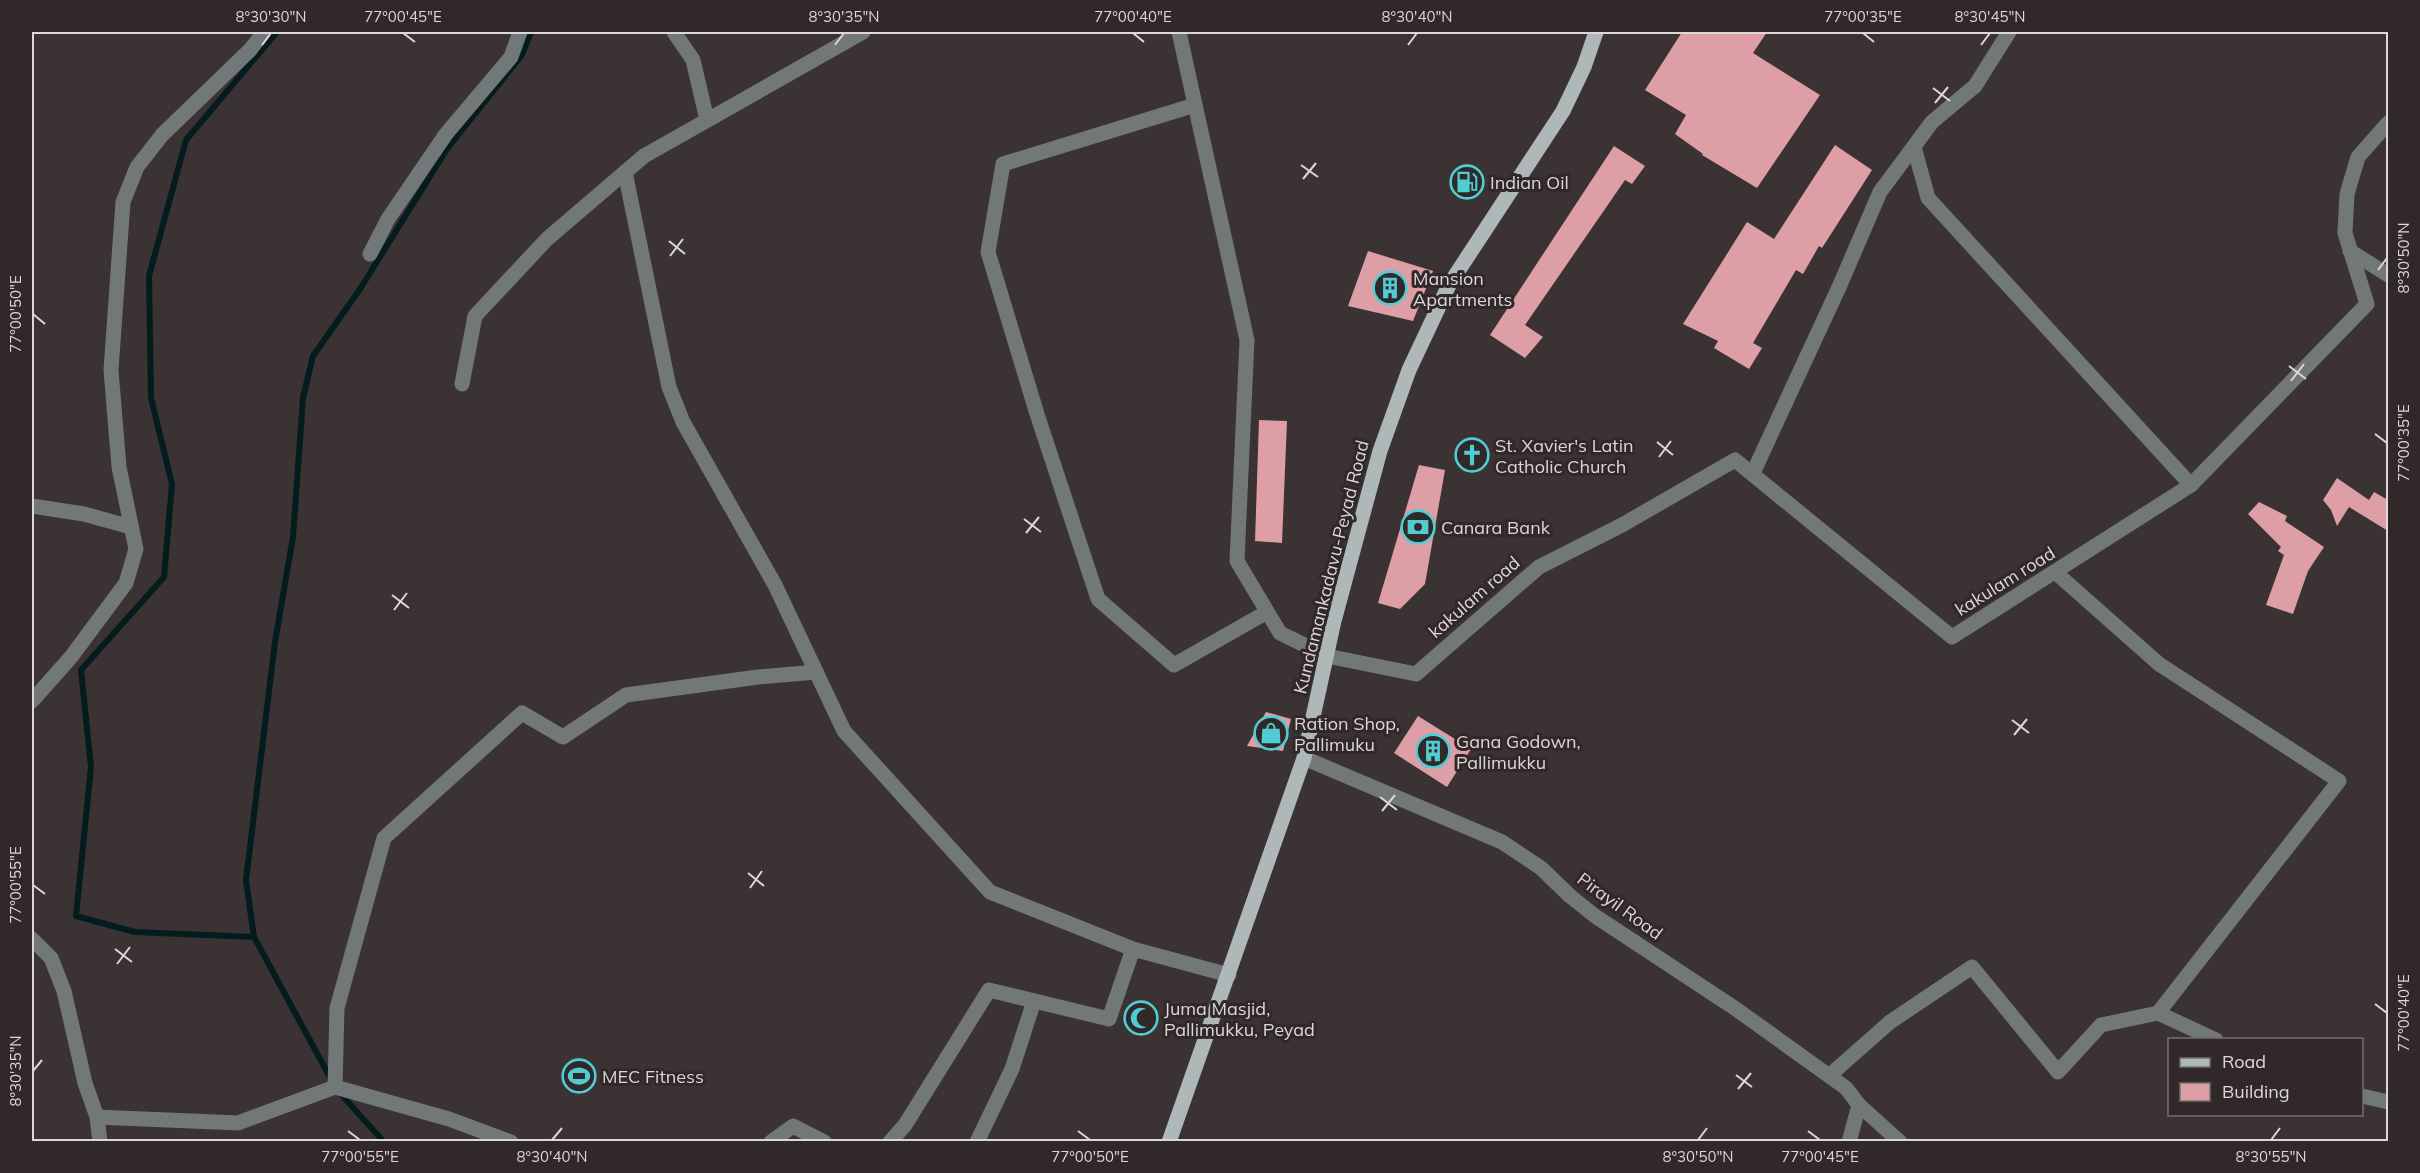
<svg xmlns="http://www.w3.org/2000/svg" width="2420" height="1173" font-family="Mulish,sans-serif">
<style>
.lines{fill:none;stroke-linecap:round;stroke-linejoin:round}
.stream{stroke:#041c1d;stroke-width:6}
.building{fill:#de9ea5}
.minor{stroke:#727777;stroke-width:15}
.major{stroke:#aeb8b8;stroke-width:15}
.ticks{fill:none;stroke:#ddd7d7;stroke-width:2}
.labels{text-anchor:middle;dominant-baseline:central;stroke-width:6;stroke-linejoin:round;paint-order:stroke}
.poi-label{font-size:18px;fill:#ddd7d7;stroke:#312829;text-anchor:start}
.street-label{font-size:18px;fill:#ddd7d7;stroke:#312829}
.neatline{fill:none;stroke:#ddd7d7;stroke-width:2}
.ticks-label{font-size:15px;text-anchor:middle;fill:#ddd7d7}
</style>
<rect width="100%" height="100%" fill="#3b3233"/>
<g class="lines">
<g class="stream">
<path d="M254,937L135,932L76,916L91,767L81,670L164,577L172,484L151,398L149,276L186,140L277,32"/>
<path d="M332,1081L254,937L246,880L275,642L293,537L303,398L313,356L360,289L447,149L522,55L531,32"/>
<path d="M339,1092L384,1142"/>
</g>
</g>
<g class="building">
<path d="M1682,32H1767L1753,53L1820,95L1757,188L1702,155L1703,154L1675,134L1686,115L1645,90Z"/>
<path d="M1835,145L1872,170L1822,248L1819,246L1803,274L1796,270L1753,343L1762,348L1749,369L1714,348L1718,341L1683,324L1747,222L1774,239Z"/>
<path d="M1614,146L1645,166L1632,184L1625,180L1525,325L1543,337L1525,358L1490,335Z"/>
<path d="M1368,251L1433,271L1413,321L1348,306Z"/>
<path d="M1259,420L1287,421L1282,543L1255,541Z"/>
<path d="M1419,465L1445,470L1425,584L1400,609L1378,603Z"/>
<path d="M2337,478L2369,500L2374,492L2388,500V531L2349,507L2337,526L2331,510L2323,500Z"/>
<path d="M2259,502L2287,516L2285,521L2324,547L2308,571L2293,614L2266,605L2284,555L2278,551L2281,547L2248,514Z"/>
<path d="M1266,712L1291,719L1283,751L1247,746Z"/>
<path d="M1418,716L1471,749L1447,787L1394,753Z"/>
</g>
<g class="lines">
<g class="minor">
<path d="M674,32L693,60L707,120"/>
<path d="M1179,32L1247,340L1237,561L1280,633L1327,656L1416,674L1539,567L1622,525L1735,460L1952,637L2191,485L2367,304L2345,233L2347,194L2358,157L2388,123"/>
<path d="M1195,105L1003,164L988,252L1037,414L1098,599L1174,665L1267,612"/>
<path d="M1914,147L1928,198L2191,485"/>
<path d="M625,172L669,387L683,422L775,585L844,731L990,892L1133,949L1229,975"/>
<path d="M2350,251L2388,275"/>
<path d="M370,254L388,219L446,134L511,57L520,32"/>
<path d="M462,384L475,316L547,239L644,156L863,32"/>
<path d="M1753,473L1840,285L1880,192L1932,122L1975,86L2009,32"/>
<path d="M32,506L84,514L131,527"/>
<path d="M32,701L71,657L126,583L136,549L119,467L111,370L123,202L137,167L162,135L250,50L264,32"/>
<path d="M1304,758L1502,842L1541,868L1570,896L1595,916L1736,1009L1846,1088L1859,1105L1849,1142"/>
<path d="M32,939L51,958L64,991L85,1083L97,1117L100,1142"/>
<path d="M2158,1013L2216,1040"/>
<path d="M1830,1075L1890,1022L1972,967L2058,1072L2101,1025L2158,1013L2339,781L2159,664L2055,572"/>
<path d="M335,1087L337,1008L384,838L522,713L563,737L626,695L758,677L816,672"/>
<path d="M2362,1096L2388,1102"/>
<path d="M1859,1105L1900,1142"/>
<path d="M97,1117L238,1123L335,1087L449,1119L511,1142"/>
<path d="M771,1142L793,1126L824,1142"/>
<path d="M890,1142L905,1125L989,990L1109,1019L1133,949"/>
<path d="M977,1142L1012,1069L1034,1001"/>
</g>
<path class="major" d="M1169,1142L1304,758L1334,621L1380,451L1409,370L1449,285L1563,111L1584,67L1596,32"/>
</g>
<path class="ticks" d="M403,33L415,42M1133,33L1144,42M1863,33L1874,42M262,45L271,33M835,45L844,33M1408,45L1417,33M1981,45L1990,33M1933,88L1950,101M1935,103L1948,87M1301,165L1318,177M1303,179L1316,163M669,241L685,254M670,256L683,239M2378,270L2387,258M33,314L45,324M2289,366L2306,379M2291,381L2304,364M2375,434L2387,443M1657,442L1673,455M1659,457L1671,441M1024,519L1041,532M1026,533L1039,517M392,595L409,608M394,610L407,593M2012,720L2029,733M2014,735L2027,719M1380,797L1397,810M1382,811L1395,795M748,873L764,886M33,885L45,894M750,888L762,871M115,949L132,962M117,964L130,947M2375,1004L2387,1013M33,1071L42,1060M1736,1075L1752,1087M1738,1089L1751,1073M348,1131L360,1140M1078,1131L1090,1140M1808,1131L1820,1140M552,1140L562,1128M1698,1140L1707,1128M2271,1140L2280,1128"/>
<defs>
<g id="fuel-ring" transform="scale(1.725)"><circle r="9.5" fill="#312829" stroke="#51ccd3" stroke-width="1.5"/><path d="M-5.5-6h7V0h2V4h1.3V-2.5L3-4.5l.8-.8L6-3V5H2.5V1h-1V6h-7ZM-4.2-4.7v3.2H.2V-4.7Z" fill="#51ccd3"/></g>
<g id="building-ring" transform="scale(1.725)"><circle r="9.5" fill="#312829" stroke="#51ccd3" stroke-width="1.5"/><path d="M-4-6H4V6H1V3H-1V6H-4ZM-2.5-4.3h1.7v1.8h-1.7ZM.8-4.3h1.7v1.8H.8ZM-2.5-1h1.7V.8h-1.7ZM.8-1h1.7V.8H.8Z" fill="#51ccd3"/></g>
<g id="church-ring" transform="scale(1.725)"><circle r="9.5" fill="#312829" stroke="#51ccd3" stroke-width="1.5"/><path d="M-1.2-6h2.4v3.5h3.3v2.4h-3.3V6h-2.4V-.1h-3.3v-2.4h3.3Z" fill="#51ccd3"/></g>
<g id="bank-ring" transform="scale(1.725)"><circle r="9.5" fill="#312829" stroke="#51ccd3" stroke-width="1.5"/><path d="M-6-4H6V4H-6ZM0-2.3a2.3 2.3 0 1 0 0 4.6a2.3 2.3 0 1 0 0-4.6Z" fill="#51ccd3"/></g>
<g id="shop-ring" transform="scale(1.725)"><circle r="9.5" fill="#312829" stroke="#51ccd3" stroke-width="1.5"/><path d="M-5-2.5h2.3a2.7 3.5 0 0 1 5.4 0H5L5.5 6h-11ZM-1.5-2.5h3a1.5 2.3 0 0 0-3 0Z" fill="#51ccd3"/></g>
<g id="mosque-ring" transform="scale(1.725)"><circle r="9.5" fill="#312829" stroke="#51ccd3" stroke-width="1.5"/><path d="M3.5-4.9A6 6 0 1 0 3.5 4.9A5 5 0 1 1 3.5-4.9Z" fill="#51ccd3"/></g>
<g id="stadium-ring" transform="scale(1.725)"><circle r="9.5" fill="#312829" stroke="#51ccd3" stroke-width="1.5"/><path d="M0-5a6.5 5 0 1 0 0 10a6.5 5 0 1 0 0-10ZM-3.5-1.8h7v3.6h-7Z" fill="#51ccd3"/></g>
</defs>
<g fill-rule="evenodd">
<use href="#fuel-ring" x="1467" y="182"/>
<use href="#building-ring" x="1390" y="288"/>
<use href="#church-ring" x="1472" y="455"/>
<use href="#bank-ring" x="1418" y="527"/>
<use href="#shop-ring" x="1271" y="733"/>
<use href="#building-ring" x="1433" y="751"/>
<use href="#mosque-ring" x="1141" y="1018"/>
<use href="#stadium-ring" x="579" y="1076"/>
</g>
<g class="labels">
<g class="poi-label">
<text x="1490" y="182">Indian Oil</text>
<text x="1413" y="278">Mansion<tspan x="1413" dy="21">Apartments</tspan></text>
<text x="1495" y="445">St. Xavier's Latin<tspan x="1495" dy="21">Catholic Church</tspan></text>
<text x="1441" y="527">Canara Bank</text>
<text x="1294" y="723">Ration Shop,<tspan x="1294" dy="21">Pallimuku</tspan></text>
<text x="1456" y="741">Gana Godown,<tspan x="1456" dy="21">Pallimukku</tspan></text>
<text x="1164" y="1008">Juma Masjid,<tspan x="1164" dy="21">Pallimukku, Peyad</tspan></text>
<text x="602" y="1076">MEC Fitness</text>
</g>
<g class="street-label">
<text transform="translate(1331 567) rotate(-76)">Kundamankadavu-Peyad Road</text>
<text transform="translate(2005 581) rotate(-32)">kakulam road</text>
<text transform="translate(1474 597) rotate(-41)">kakulam road</text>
<text transform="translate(1620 906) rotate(36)">Pirayil Road</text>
</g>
</g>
<rect width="2420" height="1173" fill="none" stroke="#312829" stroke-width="66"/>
<rect x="2168" y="1038" width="195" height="78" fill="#312829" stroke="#766e6f" stroke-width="1.5"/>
<rect x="2180" y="1058" width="30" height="9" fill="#aeb8b8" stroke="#766e6f" stroke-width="1.5"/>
<text x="2222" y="1068" font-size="18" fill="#ddd7d7">Road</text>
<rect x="2180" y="1083" width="30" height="18" fill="#de9ea5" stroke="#766e6f" stroke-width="1.5"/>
<text x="2222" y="1098" font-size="18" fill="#ddd7d7">Building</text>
<rect x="33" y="33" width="2354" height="1107" class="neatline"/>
<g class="ticks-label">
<text x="271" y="22">8°30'30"N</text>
<text x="403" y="22">77°00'45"E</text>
<text x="844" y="22">8°30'35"N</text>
<text x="1133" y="22">77°00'40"E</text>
<text x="1417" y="22">8°30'40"N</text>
<text x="1863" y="22">77°00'35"E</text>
<text x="1990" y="22">8°30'45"N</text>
<text transform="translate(2404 258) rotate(-90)" y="5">8°30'50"N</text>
<text transform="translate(16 314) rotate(-90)" y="5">77°00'50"E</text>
<text transform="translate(2404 443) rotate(-90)" y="5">77°00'35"E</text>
<text transform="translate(16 885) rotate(-90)" y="5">77°00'55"E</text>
<text transform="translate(2404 1013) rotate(-90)" y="5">77°00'40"E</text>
<text transform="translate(16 1071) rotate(-90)" y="5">8°30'35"N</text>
<text x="360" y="1162">77°00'55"E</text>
<text x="552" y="1162">8°30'40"N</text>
<text x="1090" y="1162">77°00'50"E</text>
<text x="1698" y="1162">8°30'50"N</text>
<text x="1820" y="1162">77°00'45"E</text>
<text x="2271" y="1162">8°30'55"N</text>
</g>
</svg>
